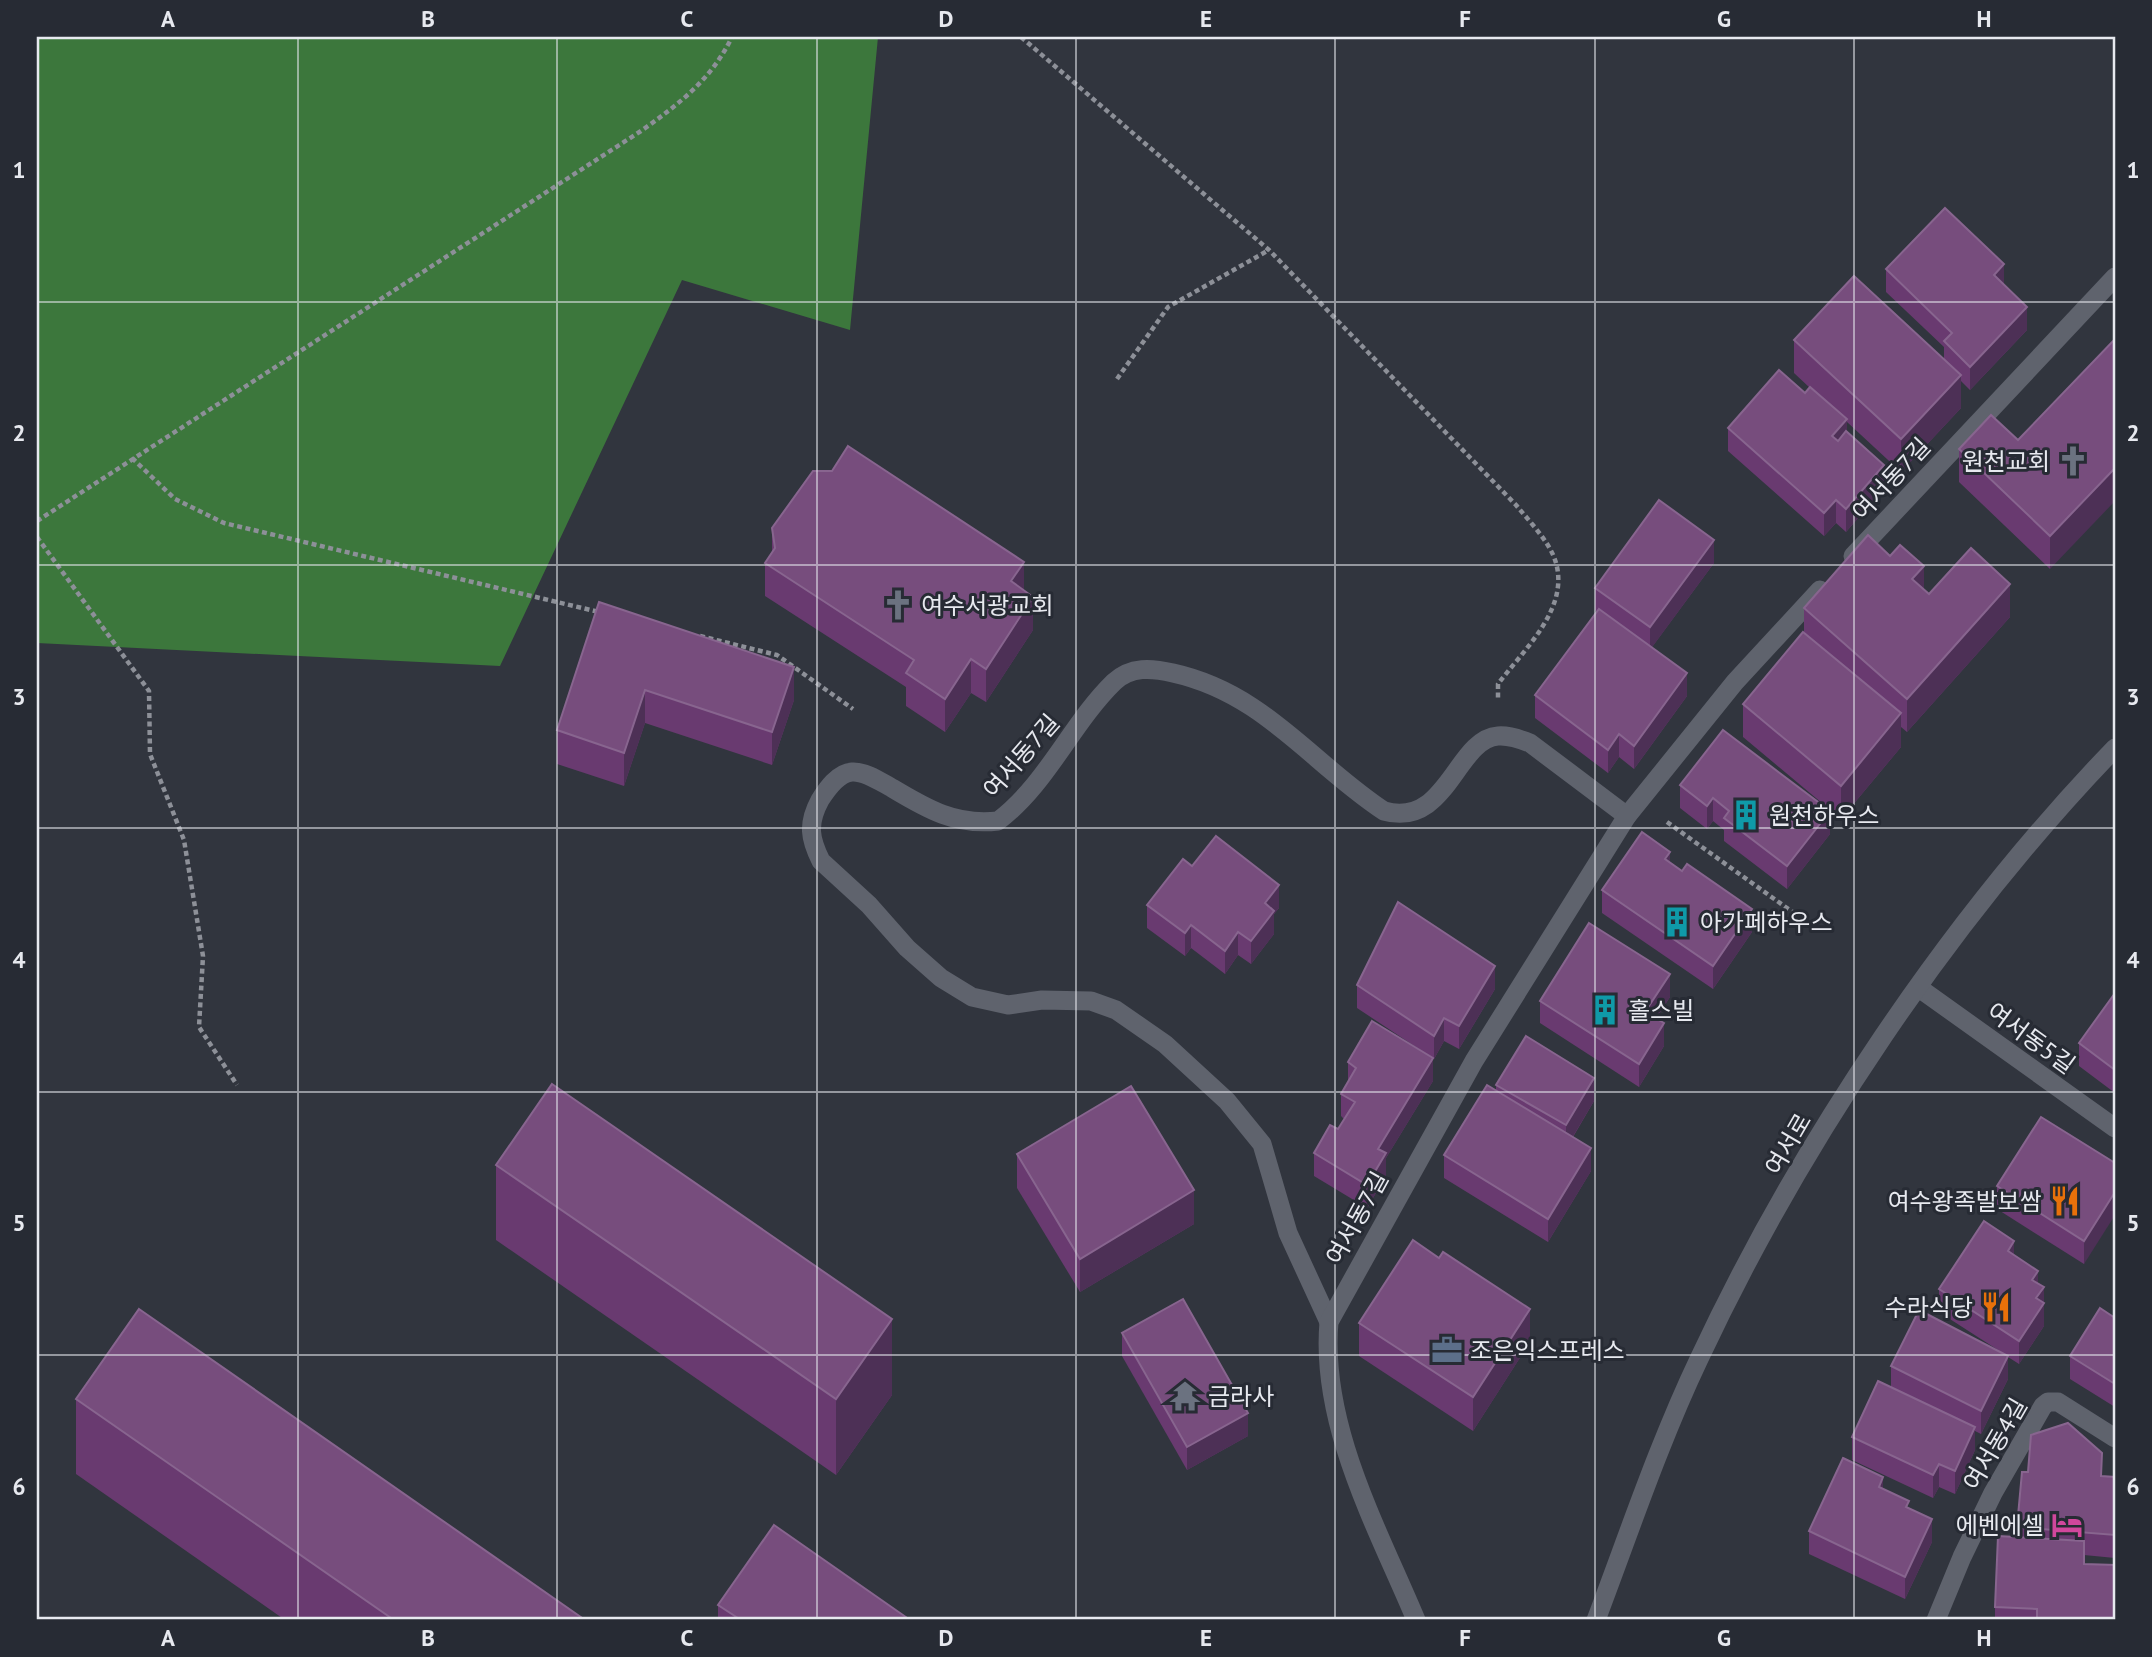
<svg xmlns="http://www.w3.org/2000/svg" width="2152" height="1657" font-family="'PT Sans','Noto Sans KR',sans-serif">
<style>
.forest{fill:#3c773c}
.lines{fill:none;stroke-linecap:round;stroke-linejoin:round}
.path{stroke:#8d9098;stroke-width:4.5;stroke-dasharray:5 3.5;stroke-linecap:butt}
.minor{stroke:#5f636d;stroke-width:19}
.tertiary{stroke:#5f636d;stroke-width:19}
.wall{fill:#693a70}
.shaded-wall{fill:#4d3056}
.building{fill:#774d7d;stroke:#88658f;stroke-width:2}
.grid{fill:none;stroke:#e7e9ef;stroke-width:2;stroke-opacity:0.55}
.labels{text-anchor:middle;dominant-baseline:central;stroke-width:6;stroke-linejoin:round;paint-order:stroke}
.poi-label{font-size:24px;fill:#e7e9ef;stroke:#272b34;text-anchor:start}
.street-label{font-size:24px;fill:#e7e9ef;stroke:#272b34}
.neatline{fill:none;stroke:#e7e9ef;stroke-width:2.5}
.grid-label{font-size:23px;text-anchor:middle;font-weight:bold;fill:#e7e9ef}
</style>
<rect width="100%" height="100%" fill="#31353e"/>
<path class="forest" d="M37,37H878L850,330L682,280L500,666L37,643Z"/>
<g class="lines">
<g class="path">
<path d="M1021,37L1269,250L1516,505C1529,521 1546,538 1554,557C1573,606 1525,648 1498,684V700"/>
<path d="M1117,379L1168,307L1269,250"/>
<path d="M132,458L175,499L224,523L599,612"/>
<path d="M37,521L641,131C679,104 711,80 732,37"/>
<path d="M37,537L149,691L150,754L184,840L203,956L199,1027L237,1085"/>
<path d="M700,636L777,655L853,709"/>
<path d="M1667,822L1798,916"/>
</g>
<g class="minor">
<path d="M1853,556L2115,277"/>
<path d="M1919,988L2115,1128"/>
<path d="M1329,1322L1288,1233L1262,1144L1227,1101L1165,1044L1116,1010L1091,1001L1042,1000L1008,1005L972,997L941,978L907,948L869,905L821,861C810,839 807,824 820,800C827,789 838,773 852,772C865,771 881,782 892,788C927,809 956,826 998,821C1047,784 1071,724 1114,682C1131,666 1152,668 1173,673C1264,693 1311,763 1384,811C1447,829 1456,739 1498,736C1509,735 1520,739 1530,743L1627,816"/>
<path d="M1416,1620C1377,1527 1320,1425 1329,1322L1474,1061L1627,816L1735,682L1820,590"/>
<path d="M1936,1620L1962,1557L1993,1493L2043,1406L2048,1402H2058L2115,1438"/>
</g>
<path class="tertiary" d="M1596,1620C1629,1533 1659,1443 1699,1359C1800,1143 1950,919 2115,748"/>
</g>
<g class="wall">
<path d="M1886,269L2004,285L2027,330L1970,390L1961,381V408L1901,472L1847,422V432L1884,488L1846,532L1836,523L1824,536L1728,451V428L1805,393L1810,388L1794,373V340L1944,359V347L1886,292Z"/>
<path d="M2115,339L2050,569L1959,482V449L2018,440Z"/>
<path d="M772,528L1024,591L1033,630L986,702L971,693L945,732L906,706V687L765,596V563L772,553Z"/>
<path d="M1714,563L1652,647L1687,696L1634,769L1619,757L1608,773L1535,718V695L1597,612L1595,610V588Z"/>
<path d="M1924,590L1929,594L2010,617L1907,732L1901,727V747L1841,819L1743,737V704L1804,632V608Z"/>
<path d="M599,602L794,700L772,765L645,723L624,786L557,764V730Z"/>
<path d="M1680,785L1830,834L1787,889L1724,841V830L1713,821L1707,829L1680,808Z"/>
<path d="M1670,863L1752,932L1713,989L1602,913V890Z"/>
<path d="M1192,866L1279,908L1274,914V934L1251,964L1238,955L1225,974L1191,948L1185,956L1147,928V905Z"/>
<path d="M1357,985L1495,989L1459,1049L1444,1041L1434,1059L1357,1008Z"/>
<path d="M2115,993V1093L2079,1066V1043Z"/>
<path d="M1670,997L1656,1018L1664,1046L1639,1087L1540,1023V1001Z"/>
<path d="M1348,1062L1433,1081L1386,1158V1176L1367,1208L1314,1176V1153L1338,1129L1344,1119L1341,1116V1094L1348,1082Z"/>
<path d="M1496,1085L1594,1101L1573,1137L1591,1171L1548,1242L1444,1178V1155L1496,1090Z"/>
<path d="M1017,1154L1194,1224L1080,1292L1017,1188Z"/>
<path d="M2115,1163L2084,1264L1997,1209V1186Z"/>
<path d="M496,1165L892,1395L836,1475L496,1240Z"/>
<path d="M2014,1256L2038,1283L2044,1287V1326L2019,1364L2008,1357V1379L1981,1434L1975,1431V1450L1955,1494L1939,1487L1933,1498L1852,1460V1437L1891,1387V1366L1998,1350L1939,1312V1289Z"/>
<path d="M2115,1318V1407L2070,1379V1356Z"/>
<path d="M1359,1323L1530,1342L1473,1431L1359,1356Z"/>
<path d="M1122,1333L1248,1436L1187,1470L1122,1356Z"/>
<path d="M76,1399L585,1620H285L76,1474Z"/>
<path d="M2102,1476L2115,1477V1558L2084,1555V1564L2115,1620H1995V1607L2017,1537V1527Z"/>
<path d="M1883,1489L1909,1508L1932,1542L1905,1599L1809,1554V1531Z"/>
<path d="M718,1605L910,1620H718Z"/>
</g>
<g class="shaded-wall">
<path d="M2004,264V286L1994,275Z"/>
<path d="M2027,307V330L1970,390V367Z"/>
<path d="M1961,375V408L1901,472V439Z"/>
<path d="M1847,419V442L1832,459V436Z"/>
<path d="M1884,465V488L1846,532V509Z"/>
<path d="M2115,468V501L2050,569V536Z"/>
<path d="M1836,500V523L1824,536V513Z"/>
<path d="M1714,540V563L1650,650V627Z"/>
<path d="M1024,562V595L1011,581Z"/>
<path d="M1924,566V599L1912,579Z"/>
<path d="M2010,584V617L1907,732V699Z"/>
<path d="M1033,597V630L986,702V669Z"/>
<path d="M971,659V693L945,732V699Z"/>
<path d="M794,667V700L772,765V732Z"/>
<path d="M1687,673V696L1634,769V746Z"/>
<path d="M645,690V723L624,786V753Z"/>
<path d="M1901,713V747L1841,819V786Z"/>
<path d="M1619,734V757L1608,773V750Z"/>
<path d="M1713,798V821L1707,829V806Z"/>
<path d="M1830,811V834L1787,889V866Z"/>
<path d="M1670,852V875L1665,859Z"/>
<path d="M1279,885V908L1274,914V934L1251,964V941L1265,903Z"/>
<path d="M1752,909V932L1713,989V966Z"/>
<path d="M1191,925V948L1185,956V933Z"/>
<path d="M1238,932V955L1225,974V951Z"/>
<path d="M1495,966V989L1459,1049V1026Z"/>
<path d="M1670,974V997L1645,1035V1012Z"/>
<path d="M1444,1018V1041L1434,1059V1036Z"/>
<path d="M1664,1023V1046L1639,1087V1064Z"/>
<path d="M1433,1058V1081L1386,1158V1176L1367,1208V1185L1378,1149Z"/>
<path d="M1594,1078V1101L1566,1148V1125Z"/>
<path d="M1591,1148V1171L1548,1242V1219Z"/>
<path d="M1194,1190V1224L1080,1292V1259Z"/>
<path d="M2115,1192V1215L2084,1264V1241Z"/>
<path d="M2014,1241V1264L2008,1251Z"/>
<path d="M2038,1271V1294L2032,1280Z"/>
<path d="M2044,1287V1326L2019,1364V1341L2036,1298Z"/>
<path d="M1530,1309V1342L1473,1431V1397Z"/>
<path d="M892,1319V1395L836,1475V1399Z"/>
<path d="M2008,1356V1379L1981,1434V1411Z"/>
<path d="M1248,1413V1436L1187,1470V1447Z"/>
<path d="M1975,1427V1450L1955,1494V1471Z"/>
<path d="M1939,1464V1487L1933,1498V1475Z"/>
<path d="M1883,1477V1500L1879,1487Z"/>
<path d="M1932,1519V1542L1905,1599V1577Z"/>
</g>
<g class="building">
<path d="M1945,208L2004,264L1994,275L2027,307L1970,367L1944,341L1952,333L1886,269Z"/>
<path d="M1854,276L1961,375L1901,439L1794,340Z"/>
<path d="M2115,339V468L2050,536L1959,449L1991,415L2018,440Z"/>
<path d="M1779,370L1805,393L1810,387L1847,419L1832,436L1838,441L1846,431L1884,465L1846,509L1836,500L1824,513L1728,428Z"/>
<path d="M848,446L1024,562L1011,581L1033,597L986,669L971,659L945,699L906,673L914,660L765,563L775,548L772,528L813,471H832Z"/>
<path d="M1659,500L1714,540L1650,627L1595,588Z"/>
<path d="M1868,535L1890,556L1900,545L1924,566L1912,579L1929,594L1971,548L2010,584L1907,699L1804,608Z"/>
<path d="M599,602L794,667L772,732L645,690L624,753L557,730Z"/>
<path d="M1599,609L1687,673L1634,746L1619,734L1608,750L1535,695Z"/>
<path d="M1803,632L1901,713L1841,786L1743,704Z"/>
<path d="M1723,730L1830,811L1787,866L1724,818L1729,811L1713,798L1707,806L1680,785Z"/>
<path d="M1642,832L1670,852L1665,859L1682,871L1687,864L1752,909L1713,966L1602,890Z"/>
<path d="M1216,836L1279,885L1265,903L1274,911L1251,941L1238,932L1225,951L1191,925L1185,933L1147,905L1183,859L1192,866Z"/>
<path d="M1398,902L1495,966L1459,1026L1444,1018L1434,1036L1357,985Z"/>
<path d="M1589,923L1670,974L1645,1012L1664,1023L1639,1064L1540,1001Z"/>
<path d="M2115,993V1070L2079,1043Z"/>
<path d="M1372,1021L1433,1058L1378,1149L1386,1153L1367,1185L1314,1153L1330,1125L1338,1129L1355,1102L1341,1094L1356,1068L1348,1062Z"/>
<path d="M1526,1036L1594,1078L1566,1125L1496,1085Z"/>
<path d="M552,1084L892,1319L836,1399L496,1165Z"/>
<path d="M1487,1085L1591,1148L1548,1219L1444,1155Z"/>
<path d="M1131,1086L1194,1190L1080,1259L1017,1154Z"/>
<path d="M2041,1117L2115,1163V1192L2084,1241L1997,1186Z"/>
<path d="M1984,1221L2014,1241L2008,1251L2038,1271L2032,1280L2044,1287L2036,1298L2044,1303L2019,1341L1939,1289Z"/>
<path d="M1413,1240L1439,1258L1443,1252L1530,1309L1473,1397L1359,1323Z"/>
<path d="M1183,1299L1248,1413L1187,1447L1122,1333Z"/>
<path d="M2100,1308L2115,1318V1384L2070,1356Z"/>
<path d="M139,1309L585,1620H394L76,1399Z"/>
<path d="M1919,1310L2008,1356L1981,1411L1891,1366Z"/>
<path d="M1878,1381L1975,1427L1955,1471L1939,1464L1933,1475L1852,1437Z"/>
<path d="M2068,1423L2102,1453L2101,1476L2115,1477V1535L2017,1527L2022,1472H2028L2031,1435Z"/>
<path d="M1843,1458L1883,1477L1879,1487L1909,1501L1906,1507L1932,1519L1905,1577L1809,1531Z"/>
<path d="M774,1525L910,1620H741L718,1605Z"/>
<path d="M1998,1536L2084,1541V1564L2115,1565V1620H2037V1609L1995,1607Z"/>
</g>
<path class="grid" d="M298,37V1620M557,37V1620M817,37V1620M1076,37V1620M1335,37V1620M1595,37V1620M1854,37V1620M37,302H2115M37,565H2115M37,828H2115M37,1092H2115M37,1355H2115"/>
<defs>
<g id="church-bare" transform="scale(2.415)"><path d="M-1.2-6h2.4v3.5h3.3v2.4h-3.3V6h-2.4V-.1h-3.3v-2.4h3.3Z" fill="#6b7280" stroke="#272b34" stroke-width="2.5" paint-order="stroke"/></g>
<g id="building-bare" transform="scale(2.415)"><path d="M-4-6H4V6H1V3H-1V6H-4ZM-2.5-4.3h1.7v1.8h-1.7ZM.8-4.3h1.7v1.8H.8ZM-2.5-1h1.7V.8h-1.7ZM.8-1h1.7V.8H.8Z" fill="#0f9aa8" stroke="#272b34" stroke-width="2.5" paint-order="stroke"/></g>
<g id="restaurant-bare" transform="scale(2.415)"><path d="M-5-6h1v4h1v-4h1v4h1v-4h1v5L-1.5 .5V6h-2V.5L-5-1ZM5-6V6H3V1.5H1.5Q1.5-4 5-6Z" fill="#e8710a" stroke="#272b34" stroke-width="2.5" paint-order="stroke"/></g>
<g id="office-bare" transform="scale(2.415)"><path d="M-6-3h4V-5.5h4V-3h4V5H-6ZM-1-4.5V-3h2v-1.5ZM-6 0V1H6V0Z" fill="#5c6f8a" stroke="#272b34" stroke-width="2.5" paint-order="stroke"/></g>
<g id="temple-bare" transform="scale(2.415)"><path d="M0-6L5-2H3V0L6.5 2.5H4V6H1.5V3h-3V6H-4V2.5H-6.5L-3 0V-2H-5Z" fill="#6b7280" stroke="#272b34" stroke-width="2.5" paint-order="stroke"/></g>
<g id="hotel-bare" transform="scale(2.415)"><path d="M-6-4.5h1.5V1H6V5H4.5V3h-9V5H-6ZM-4 0a1.8 1.8 0 1 1 3.6 0ZM.5 0V-2.5h3Q6-2.5 6 0Z" fill="#d1479c" stroke="#272b34" stroke-width="2.5" paint-order="stroke"/></g>
</defs>
<g fill-rule="evenodd">
<use href="#church-bare" x="2073" y="461"/>
<use href="#church-bare" x="898" y="605"/>
<use href="#building-bare" x="1746" y="815"/>
<use href="#building-bare" x="1677" y="922"/>
<use href="#building-bare" x="1605" y="1010"/>
<use href="#restaurant-bare" x="2065" y="1201"/>
<use href="#restaurant-bare" x="1996" y="1307"/>
<use href="#office-bare" x="1447" y="1350"/>
<use href="#temple-bare" x="1185" y="1396"/>
<use href="#hotel-bare" x="2067" y="1525"/>
</g>
<g class="labels">
<g class="poi-label">
<text x="2050" y="461" text-anchor="end">원천교회</text>
<text x="921" y="605">여수서광교회</text>
<text x="1769" y="815">원천하우스</text>
<text x="1700" y="922">아가페하우스</text>
<text x="1628" y="1010">홀스빌</text>
<text x="2042" y="1201" text-anchor="end">여수왕족발보쌈</text>
<text x="1973" y="1307" text-anchor="end">수라식당</text>
<text x="1470" y="1350">조은익스프레스</text>
<text x="1208" y="1396">금라사</text>
<text x="2044" y="1525" text-anchor="end">에벤에셀</text>
</g>
<g class="street-label">
<text transform="translate(1891 479) rotate(-47)">여서동7길</text>
<text transform="translate(1021 756) rotate(-49)">여서동7길</text>
<text transform="translate(2031 1038) rotate(36)">여서동5길</text>
<text transform="translate(1788 1144) rotate(-60)">여서로</text>
<text transform="translate(1357 1218) rotate(-61)">여서동7길</text>
<text transform="translate(1995 1444) rotate(-60)">여서동4길</text>
</g>
</g>
<rect width="2152" height="1657" fill="none" stroke="#272b34" stroke-width="77"/>
<rect x="38" y="38" width="2076" height="1580" class="neatline"/>
<g class="grid-label">
<text x="168" y="27">A</text>
<text x="428" y="27">B</text>
<text x="687" y="27">C</text>
<text x="946" y="27">D</text>
<text x="1206" y="27">E</text>
<text x="1465" y="27">F</text>
<text x="1724" y="27">G</text>
<text x="1984" y="27">H</text>
<text x="19" y="178">1</text>
<text x="2133" y="178">1</text>
<text x="19" y="441">2</text>
<text x="2133" y="441">2</text>
<text x="19" y="705">3</text>
<text x="2133" y="705">3</text>
<text x="19" y="968">4</text>
<text x="2133" y="968">4</text>
<text x="19" y="1231">5</text>
<text x="2133" y="1231">5</text>
<text x="19" y="1495">6</text>
<text x="2133" y="1495">6</text>
<text x="168" y="1646">A</text>
<text x="428" y="1646">B</text>
<text x="687" y="1646">C</text>
<text x="946" y="1646">D</text>
<text x="1206" y="1646">E</text>
<text x="1465" y="1646">F</text>
<text x="1724" y="1646">G</text>
<text x="1984" y="1646">H</text>
</g>
</svg>
